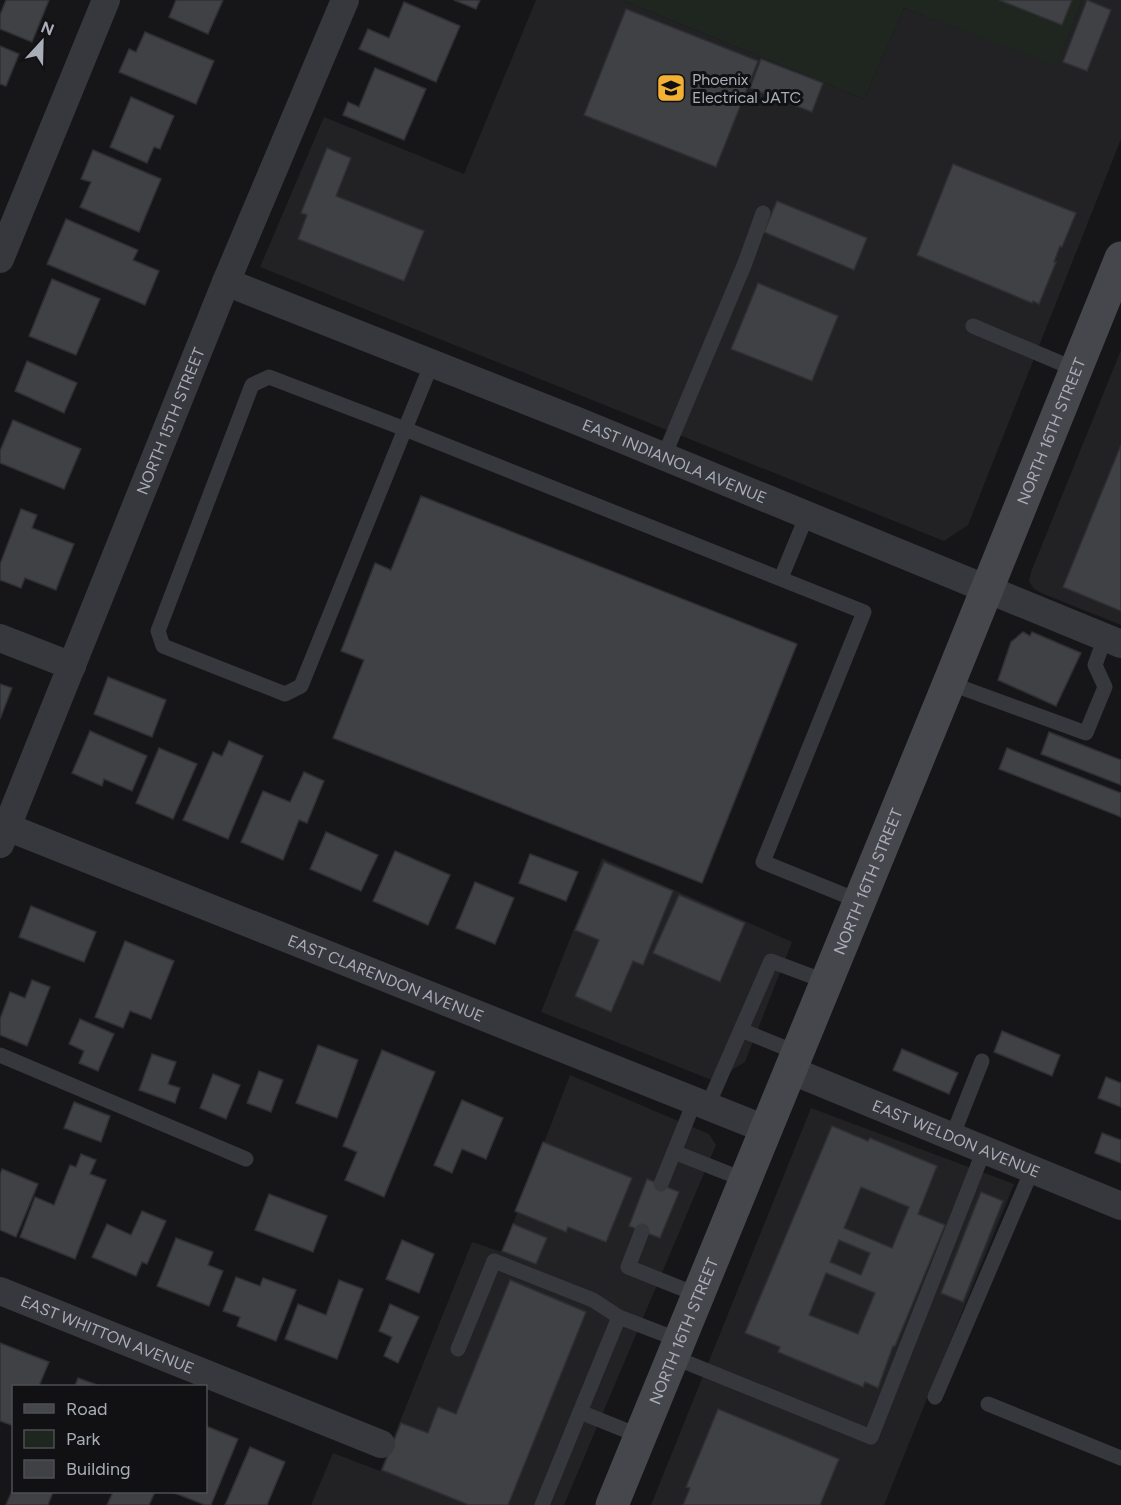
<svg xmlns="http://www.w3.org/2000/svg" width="1121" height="1505" font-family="Figtree,sans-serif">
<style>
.built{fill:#222225}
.green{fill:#1e261f}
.building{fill:#404145;stroke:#303034;stroke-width:1.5;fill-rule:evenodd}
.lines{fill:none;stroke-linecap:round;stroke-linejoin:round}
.lane{stroke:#37383d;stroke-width:15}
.street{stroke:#37383d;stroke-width:28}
.secondary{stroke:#45474d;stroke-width:33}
.labels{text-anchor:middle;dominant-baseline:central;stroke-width:6;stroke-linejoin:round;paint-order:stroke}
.poi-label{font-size:16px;fill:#a8adb8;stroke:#111113;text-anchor:start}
.street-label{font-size:16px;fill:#a8adb8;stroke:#111113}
</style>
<rect width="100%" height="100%" fill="#161618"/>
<g class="built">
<path d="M536,0H622L864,99L904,8L1056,65L1082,1L1080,0H1121V139L968,525L944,541L260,267L324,117L464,174Z"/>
<path d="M1121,350V625L1046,595L1034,589L1029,581L1031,572Z"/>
<path d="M602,858L792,942L745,1062L714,1081L541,1012Z"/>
<path d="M570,1075L709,1134L716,1145L564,1505H311L333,1453L380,1471L472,1242L502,1252Z"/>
<path d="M811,1108L1014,1184L884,1505H651Z"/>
</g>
<path class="green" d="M622,0H1080L1082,1L1056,66L904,8L864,99Z"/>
<g class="building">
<path d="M6,0H49L32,42L0,29V15Z"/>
<path d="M176,0H223L208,34L169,17Z"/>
<path d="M454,0H480L476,9Z"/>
<path d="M999,0H1072L1062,25Z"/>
<path d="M1087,0L1111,10L1087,71L1063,62Z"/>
<path d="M404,2L460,26L436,82L359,49L368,29L389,38Z"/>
<path d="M626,9L758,61L716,167L584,115Z"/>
<path d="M145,32L214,61L196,104L119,72L129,49L136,52Z"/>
<path d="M0,46L19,54L6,86L0,84Z"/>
<path d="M761,59L823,83L812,112L750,88Z"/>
<path d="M375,68L426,89L404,140L343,115L348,102L359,107Z"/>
<path d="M131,97L174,116L160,149L154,147L147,163L110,147Z"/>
<path d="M327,148L351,158L336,196L424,231L404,281L298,239L307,215L301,213Z"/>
<path d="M93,150L161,179L139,232L80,207L91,182L81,179Z"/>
<path d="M953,164L1076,213L1062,247L1060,246L1054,262H1056L1039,304L1033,301L1032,303L917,255Z"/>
<path d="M777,201L867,238L854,270L764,232Z"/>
<path d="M66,219L138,250L133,260L159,271L145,305L47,264Z"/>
<path d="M52,279L100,299L76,355L29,336Z"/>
<path d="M758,283L838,316L812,381L731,349Z"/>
<path d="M27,361L77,383L64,413L15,391Z"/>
<path d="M13,420L81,449L64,489L0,463V451Z"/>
<path d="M1121,445V611L1063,587Z"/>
<path d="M421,496L797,644L702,883L333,738L364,660L341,651L375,563L391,570Z"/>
<path d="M21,509L37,515L32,528L74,544L56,590L25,578L21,588L0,580V564Z"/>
<path d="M1023,632L1030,636L1032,632L1081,653L1056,706L998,680L1011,642Z"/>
<path d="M108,677L166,700L152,737L94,714Z"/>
<path d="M0,684L12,688L0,719Z"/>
<path d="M90,731L147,756L132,791L104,779L102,786L72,773Z"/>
<path d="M1049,732L1121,760V785L1041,754Z"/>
<path d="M229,741L263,756L228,839L183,820L213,752L222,756Z"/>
<path d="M159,748L197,764L173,819L136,803Z"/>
<path d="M1007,748L1121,793V817L999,769Z"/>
<path d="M304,772L324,781L307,823L299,820L283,860L241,842L263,791L290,802Z"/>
<path d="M326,832L378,855L361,891L310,869Z"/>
<path d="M395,851L450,875L428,925L373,901Z"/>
<path d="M530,854L578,872L566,901L519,883Z"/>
<path d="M604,862L673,891L643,965L633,961L611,1012L575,996L599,940L575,930Z"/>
<path d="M475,882L514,898L495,944L456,928Z"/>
<path d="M679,895L745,923L720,982L653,953Z"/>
<path d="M31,906L96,932L84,962L19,937Z"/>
<path d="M125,941L174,961L151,1019L130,1011L123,1028L95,1017Z"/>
<path d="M32,980L50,987L27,1046L0,1035V1019L10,992L25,998Z"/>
<path d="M80,1019L114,1034L98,1071L79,1063L84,1051L69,1044Z"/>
<path d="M1002,1031L1060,1055L1052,1076L994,1052Z"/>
<path d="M318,1045L358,1060L337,1118L296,1103Z"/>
<path d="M902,1049L958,1073L949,1094L893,1070Z"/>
<path d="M382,1050L435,1072L384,1197L345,1180L357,1152L343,1146Z"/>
<path d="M152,1054L176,1062L168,1084L180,1088L175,1103L139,1090Z"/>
<path d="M259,1071L283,1080L271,1112L247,1103Z"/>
<path d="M213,1074L240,1085L226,1119L200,1108Z"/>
<path d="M1106,1077L1121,1083V1107L1098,1098Z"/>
<path d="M462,1100L503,1118L486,1159L462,1149L452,1173L434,1165Z"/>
<path d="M74,1102L110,1116L101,1142L64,1128Z"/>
<path d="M832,1126L868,1141L870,1138L937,1166L918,1214L945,1225L895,1346H893L878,1388L865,1382L863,1387L778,1352L780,1347L745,1333ZM861,1187L909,1207L892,1248L844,1228ZM839,1240L870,1253L861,1275L830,1262ZM826,1273L875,1293L858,1334L809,1315Z"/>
<path d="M1102,1133L1121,1140V1163L1095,1153Z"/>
<path d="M543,1142L632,1178L606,1242L568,1227L566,1232L515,1211Z"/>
<path d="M81,1154L96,1160L90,1174L106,1180L75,1259L20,1237L35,1197L54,1205L70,1165L76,1167Z"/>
<path d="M2,1169L38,1184L16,1237L0,1230V1175Z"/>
<path d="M647,1179L679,1192L660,1238L629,1226Z"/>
<path d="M981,1192L1003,1201L963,1302L941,1293Z"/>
<path d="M269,1194L327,1216L313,1252L255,1230Z"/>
<path d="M142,1211L166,1221L147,1264L142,1262L136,1276L92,1257L107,1224L131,1235Z"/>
<path d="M513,1224L547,1238L536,1264L502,1251Z"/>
<path d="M176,1238L213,1252L208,1265L223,1271L209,1306L157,1286Z"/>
<path d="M402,1240L434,1254L419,1293L386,1279Z"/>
<path d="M236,1277L260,1286L263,1278L296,1290L276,1341L237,1326L240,1317L223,1311Z"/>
<path d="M339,1280L363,1289L337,1359L285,1339L298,1304L326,1315Z"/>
<path d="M510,1280L586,1312L508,1505H469L382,1470L401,1423L428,1433L438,1407L456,1414Z"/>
<path d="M390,1304L419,1317L398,1363L384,1356L392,1337L379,1331Z"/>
<path d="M0,1343L49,1362L39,1386H14V1426L0,1421Z"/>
<path d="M78,1378L100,1386H75Z"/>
<path d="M718,1409L839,1459L820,1505H683L690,1488L686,1487Z"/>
<path d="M206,1426L238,1439L211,1505H205L172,1492H206Z"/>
<path d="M250,1447L285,1462L267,1505H225Z"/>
<path d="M14,1486V1492H53L48,1505H6Z"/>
<path d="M113,1492H155L149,1505H107Z"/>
</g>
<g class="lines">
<g class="lane">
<path d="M973,326L1077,370"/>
<path d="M432,363L405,429L864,612L763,862L859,901"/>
<path d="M269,377L405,429L301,686L285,694L163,646L158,631L252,385Z"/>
<path d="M664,456L745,263L763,213"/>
<path d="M781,578L807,515"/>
<path d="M949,683L1086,733L1105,687L1095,665L1105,637"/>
<path d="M741,1030L798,1053"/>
<path d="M0,1055L246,1159"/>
<path d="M708,1105L771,961L827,982"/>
<path d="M952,1137L982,1061"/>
<path d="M674,1152L745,1180"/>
<path d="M661,1184L695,1100"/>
<path d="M642,1231L628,1267L698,1295"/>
<path d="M458,1349L494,1261L593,1300L619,1317"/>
<path d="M673,1357L871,1437L984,1150"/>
<path d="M935,1397L1032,1170"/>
<path d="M988,1404L1121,1458"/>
<path d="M640,1436L580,1412L619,1317L679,1340"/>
<path d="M542,1505L580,1412"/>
</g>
<g class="street">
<path d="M0,259L106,0"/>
<path id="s1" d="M226,282L575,420L1121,644"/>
<path d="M0,638L72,666"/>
<path id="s2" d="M7,827L765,1129"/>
<path id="s3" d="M0,844L226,282L345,0"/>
<path id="s4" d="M790,1070L1121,1206"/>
<path id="s5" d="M0,1291L381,1444"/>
</g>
<path class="secondary" id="s6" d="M612,1505L949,683L1121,258"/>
</g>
<defs>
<g id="university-square" transform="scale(1.5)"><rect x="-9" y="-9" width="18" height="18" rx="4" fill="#f2b134" stroke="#111113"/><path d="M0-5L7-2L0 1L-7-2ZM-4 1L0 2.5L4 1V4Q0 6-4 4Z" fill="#111"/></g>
</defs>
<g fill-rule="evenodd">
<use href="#university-square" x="671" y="88"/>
</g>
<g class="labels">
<g class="poi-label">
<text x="692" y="79">Phoenix<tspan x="692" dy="18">Electrical JATC</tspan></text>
</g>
<g class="street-label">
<text stroke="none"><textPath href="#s3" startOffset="456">NORTH 15TH STREET</textPath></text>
<text stroke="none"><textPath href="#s6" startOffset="1160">NORTH 16TH STREET</textPath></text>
<text stroke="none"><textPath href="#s1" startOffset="483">EAST INDIANOLA AVENUE</textPath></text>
<text stroke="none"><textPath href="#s6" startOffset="674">NORTH 16TH STREET</textPath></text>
<text stroke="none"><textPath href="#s2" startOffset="408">EAST CLARENDON AVENUE</textPath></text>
<text stroke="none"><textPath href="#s4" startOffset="180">EAST WELDON AVENUE</textPath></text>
<text stroke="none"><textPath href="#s6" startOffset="188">NORTH 16TH STREET</textPath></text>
<text stroke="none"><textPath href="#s5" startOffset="116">EAST WHITTON AVENUE</textPath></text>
</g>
</g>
<rect x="12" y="1385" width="195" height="108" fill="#111113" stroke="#4d4f55" stroke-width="1.5"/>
<rect x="24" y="1404" width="30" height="9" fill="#45474d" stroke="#4d4f55" stroke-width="1.5"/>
<text x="66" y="1415" font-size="18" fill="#a8adb8">Road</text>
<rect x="24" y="1430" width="30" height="18" fill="#1e261f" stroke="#4d4f55" stroke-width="1.5"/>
<text x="66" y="1445" font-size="18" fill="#a8adb8">Park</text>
<rect x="24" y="1460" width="30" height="18" fill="#404145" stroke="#4d4f55" stroke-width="1.5"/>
<text x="66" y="1475" font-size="18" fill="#a8adb8">Building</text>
<g transform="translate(42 42) rotate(22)" stroke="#111113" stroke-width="4.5" paint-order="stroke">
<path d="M0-4.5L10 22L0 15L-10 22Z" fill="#a8adb8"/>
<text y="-9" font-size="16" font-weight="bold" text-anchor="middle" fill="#a8adb8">N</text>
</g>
</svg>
